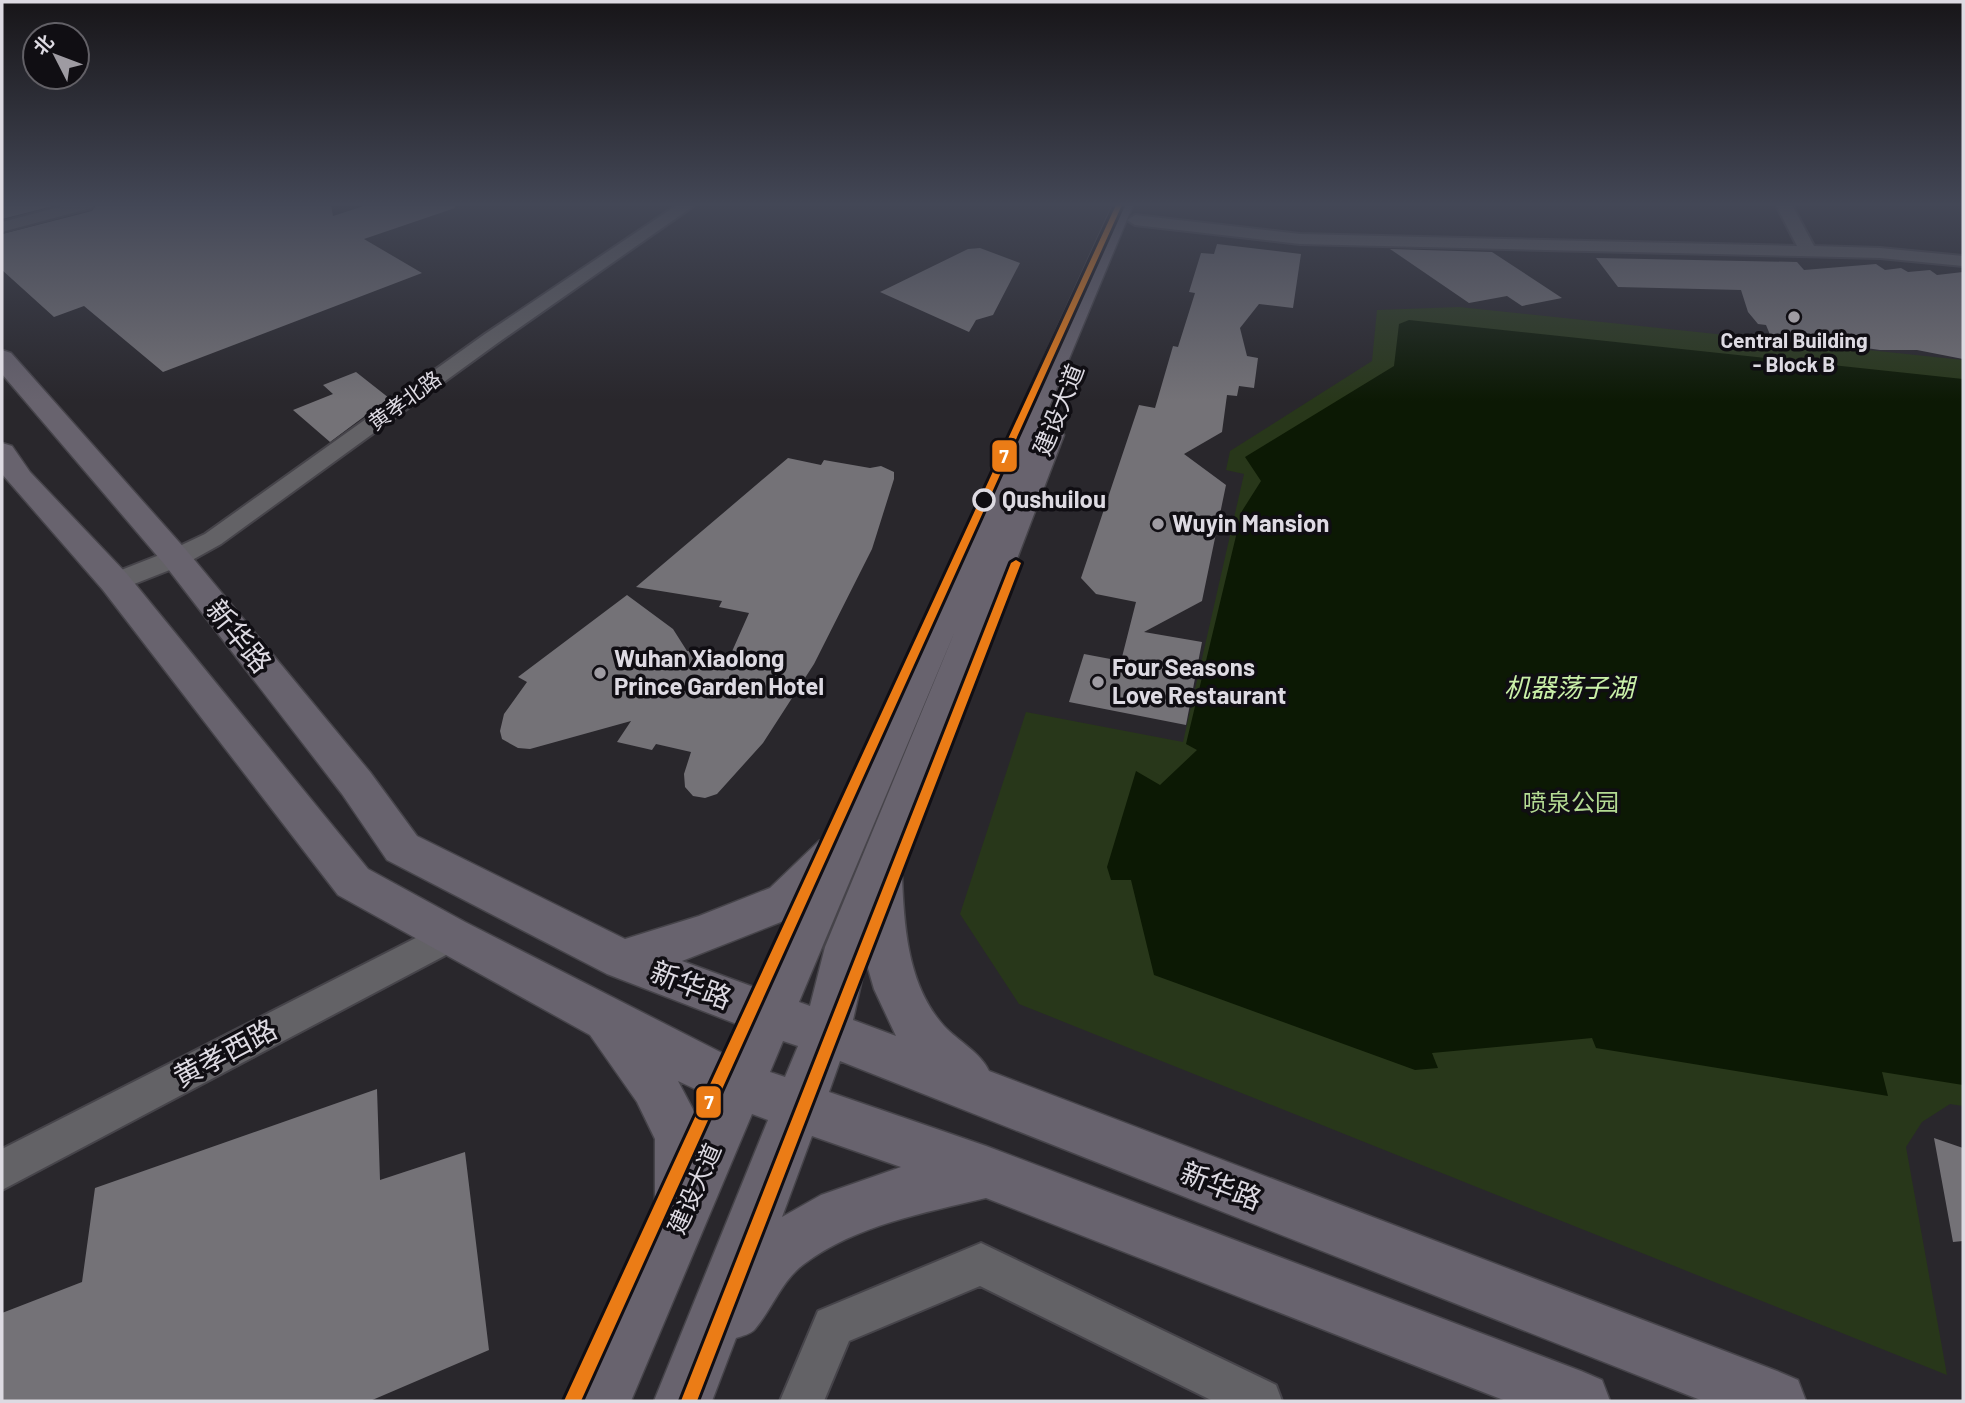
<svg xmlns="http://www.w3.org/2000/svg" width="1965" height="1403" viewBox="0 0 1965 1403" font-family="Barlow,'Noto Sans SC',sans-serif">
	<style>
		.green { fill: #28371a }
		.water { fill: #0c1904 }
		.building { fill: #747277 }
		.lines { fill: none; stroke-linecap: round; stroke-linejoin: round }
		.minor-casing { stroke: #46444a; stroke-width: 4 }
		.major-casing { stroke: #46444a; stroke-width: 3 }
		.minor { fill: #636266; fill-rule: evenodd }
		.major { fill: #68636e; fill-rule: evenodd }
		.metro-1-casing { stroke: #100e13; stroke-width: 6 }
		.metro-1 { fill: #eb7c16; fill-rule: evenodd }
		.poi-dot { fill: #9e9ba2; stroke: #100e13; stroke-width: 2.5 }
		.stop-dot { fill: #100e13; stroke: #dddae2; stroke-width: 3.5 }
		.labels { text-anchor: middle; stroke-width: 7; stroke-linejoin: round; paint-order: stroke }
		.far-poi-label { font-size: 21px; font-weight: bold; fill: #dddae2; stroke: #100e13 }
		.far-street-label { font-size: 21px; fill: #dddae2; stroke: #100e13 }
		.street-label { font-size: 24px; fill: #dddae2; stroke: #100e13 }
		.stop-label { font-size: 24px; font-weight: bold; fill: #dddae2; stroke: #100e13; text-anchor: start }
		.poi-label { font-size: 24px; font-weight: bold; fill: #dddae2; stroke: #100e13; text-anchor: start }
		.park-label { font-size: 24px; fill: #b4db93; stroke: #100e13 }
		.water-label { font-size: 26px; font-style: italic; fill: #caf1a9; stroke: #100e13 }
		.near-street-label { font-size: 28px; fill: #dddae2; stroke: #100e13 }
		.line-badge { stroke: #100e13; stroke-width: 2.5 }
		.badge-label { font-size: 19px; text-anchor: middle; font-weight: bold; fill: #fff }
	</style>
	<rect width="100%" height="100%" fill="#29272c"/>
	<path class="green" d="M 1459,307 L 1963,360 L 1963,1106 L 1950,1104 L 1922,1122 L 1906,1147 L 1947,1375 L 1019,1004 L 960,914 L 1026,712 L 1183,742 L 1244,474 L 1226,470 L 1230,451 L 1372,361 L 1377,310 Z"/>
	<path class="water" d="M 1409,320 L 1963,379 L 1963,1085 L 1882,1072 L 1888,1096 L 1596,1048 L 1592,1038 L 1432,1053 L 1438,1068 L 1415,1070 L 1154,975 L 1131,880 L 1111,880 L 1107,867 L 1136,771 L 1160,785 L 1197,750 L 1186,744 L 1242,511 L 1261,481 L 1245,457 L 1394,366 L 1399,324 Z"/>
	<path class="building" d="M 2,205 L 57,205 L 2,219 Z
		M 96,205 L 331,205 L 333,216 L 367,205 L 454,205 L 455,208 L 364,239 L 422,273 L 163,372 L 84,306 L 54,317 L 2,270 L 2,234 L 92,211 Z
		M 1217,244 L 1301,254 L 1293,308 L 1259,304 L 1240,328 L 1247,356 L 1258,358 L 1254,388 L 1239,386 L 1237,396 L 1227,395 L 1222,432 L 1184,454 L 1226,485 L 1202,601 L 1144,632 L 1202,642 L 1186,725 L 1069,702 L 1084,654 L 1121,661 L 1136,602 L 1096,594 L 1081,578 L 1139,405 L 1155,408 L 1173,346 L 1178,347 L 1195,293 L 1189,292 L 1201,253 L 1214,254 Z
		M 980,248 L 1020,263 L 993,315 L 976,320 L 969,332 L 880,292 L 968,249 Z
		M 1390,249 L 1492,252 L 1562,298 L 1522,306 L 1507,296 L 1469,303 Z
		M 1596,258 L 1797,262 L 1804,270 L 1876,264 L 1885,270 L 1901,268 L 1908,272 L 1930,270 L 1937,275 L 1963,272 L 1963,359 L 1917,350 L 1880,350 L 1831,343 L 1806,344 L 1771,337 L 1766,325 L 1758,324 L 1748,312 L 1741,290 L 1618,287 Z
		M 356,372 L 389,398 L 330,442 L 293,410 L 333,394 L 323,385 Z
		M 788,458 L 821,465 L 824,460 L 870,468 L 881,466 L 894,472 L 894,479 L 872,549 L 814,664 L 763,743 L 717,794 L 705,798 L 693,796 L 685,787 L 684,774 L 691,752 L 656,744 L 652,750 L 617,742 L 631,721 L 530,749 L 518,748 L 502,739 L 500,731 L 504,714 L 527,682 L 518,677 L 627,595 L 673,629 L 687,651 L 730,656 L 749,613 L 719,607 L 722,601 L 636,587 Z
		M 377,1089 L 380,1180 L 465,1152 L 489,1350 L 370,1401 L 2,1401 L 2,1313 L 82,1282 L 95,1188 Z
		M 1934,1138 L 1963,1148 L 1963,1241 L 1953,1242 Z"/>
	<g class="lines">
		<g class="minor-casing">
			<path id="minor" d="M 67,205 L 93,205 L 91,208 L 2,232 L 2,222 Z
				M 677,205 L 695,205 L 499,342 L 221,544 L 185,564 L 124,588 L 115,590 L 106,588 L 102,582 L 106,576 L 167,552 L 205,534 L 485,334 Z
				M 1776,205 L 1792,205 L 1814,246 L 1880,248 L 1963,256 L 1963,266 L 1880,258 L 1300,244 L 1135,225 L 1127,220 L 1135,215 L 1300,234 L 1797,246 Z
				M 449,921 L 461,925 L 466,936 L 461,947 L 2,1190 L 2,1149 Z
				M 981,1243 L 1276,1385 L 1282,1401 L 1213,1401 L 980,1286 L 849,1341 L 824,1401 L 780,1401 L 818,1311 Z"/>
		</g>
		<g class="major-casing">
			<path id="major" d="M 1113,205 L 1133,205 L 1039,431 L 1050,427 L 1060,429 L 1064,435 L 899,870 L 902,877 C 904,928 908,986 944,1026 C 958,1041 981,1053 989,1071 L 1777,1371 L 1798,1380 L 1806,1401 L 1703,1401 L 840,1061 L 829,1092 L 986,1146 L 1581,1371 L 1602,1380 L 1610,1401 L 1506,1401 L 986,1198 C 924,1213 856,1225 804,1264 C 782,1280 772,1309 755,1329 C 751,1334 742,1336 736,1338 L 712,1401 L 654,1401 L 768,1120 L 752,1114 L 631,1401 L 572,1401 L 655,1216 L 655,1139 L 637,1102 L 590,1035 L 338,895 L 103,590 L 2,474 L 2,443 L 12,446 L 30,472 L 127,574 L 368,869 L 465,922 L 728,1056 L 742,1026 L 607,974 L 387,860 L 342,794 L 165,565 L 2,374 L 2,350 L 11,353 L 187,551 L 370,772 L 417,836 L 625,939 L 699,916 L 770,888 L 819,841 L 827,838 ZM 955,631 L 825,947 L 810,1006 L 799,1002 ZM 791,918 L 759,989 L 682,961 ZM 866,961 L 874,989 L 896,1036 L 853,1020 ZM 783,1041 L 798,1046 L 785,1077 L 770,1072 ZM 678,1081 L 710,1096 L 699,1121 L 698,1119 ZM 812,1136 L 901,1167 L 821,1195 L 782,1217 Z"/>
		</g>
		<use href="#minor" class="minor"/>
		<use href="#major" class="major"/>
		<g class="metro-1-casing">
			<path id="metro-1" d="M 1116,205 L 1122,205 L 581,1401 L 564,1401 Z
				M 1016,560 L 1021,563 L 697,1401 L 681,1401 L 1011,563 Z"/>
		</g>
		<use href="#metro-1" class="metro-1"/>
	</g>
	<linearGradient id="sky" x2="0" y2="1"><stop stop-color="#171518"/><stop offset="0.51" stop-color="#434756"/><stop offset="1" stop-color="#434756" stop-opacity="0"/></linearGradient>
	<rect width="1965" height="401" fill="url(#sky)"/>
	<g class="poi-dot">
		<circle cx="1794" cy="317" r="7"/>
		<circle cx="1158" cy="524" r="7"/>
		<circle cx="600" cy="673" r="7"/>
		<circle cx="1098" cy="682" r="7"/>
	</g>
	<circle class="stop-dot" cx="984" cy="500" r="10"/>
	<g class="labels">
		<g class="far-poi-label">
			<text x="1794" y="348">Central Building<tspan x="1794" dy="24">- Block B</tspan></text>
		</g>
		<g class="far-street-label">
			<text transform="translate(405 401) rotate(-36)" y="7">黄孝北路</text>
		</g>
		<g class="street-label">
			<text transform="translate(1059 410) rotate(-68)" y="8">建设大道</text>
			<text transform="translate(695 1189) rotate(-66)" y="8">建设大道</text>
		</g>
		<g class="stop-label">
			<text x="1002" y="508">Qushuilou</text>
		</g>
		<g class="poi-label">
			<text x="1172" y="532">Wuyin Mansion</text>
			<text x="614" y="667">Wuhan Xiaolong<tspan x="614" dy="28">Prince Garden Hotel</tspan></text>
			<text x="1112" y="676">Four Seasons<tspan x="1112" dy="28">Love Restaurant</tspan></text>
		</g>
		<g class="park-label">
			<text x="1571" y="811">喷泉公园</text>
		</g>
		<g class="water-label">
			<text x="1569" y="697">机器荡子湖</text>
		</g>
		<g class="near-street-label">
			<text transform="translate(239 636) rotate(51)" y="10">新华路</text>
			<text transform="translate(691 985) rotate(21)" y="10">新华路</text>
			<text transform="translate(225 1053) rotate(-28)" y="10">黄孝西路</text>
			<text transform="translate(1221 1186) rotate(21)" y="10">新华路</text>
		</g>
	</g>
	<g class="line-badge">
		<rect x="991" y="439" width="27" height="34" rx="7" fill="#eb7c16"/>
		<rect x="695" y="1085" width="27" height="34" rx="7" fill="#eb7c16"/>
	</g>
	<g class="badge-label">
		<text x="1004" y="463">7</text>
		<text x="709" y="1109">7</text>
	</g>
	<rect width="1965" height="1403" fill="none" stroke="#dddae2" stroke-width="7"/>
	<g transform="translate(56 56) rotate(312)"><circle r="33" fill="#100e13" stroke="#626066" stroke-width="2"/>
	<path d="M0-5L12 26L0 18L-12 26Z" fill="#9e9ba2"/>
	<text y="-10" font-size="19" font-weight="bold" text-anchor="middle" fill="#dddae2">北</text>
	</g>
</svg>
